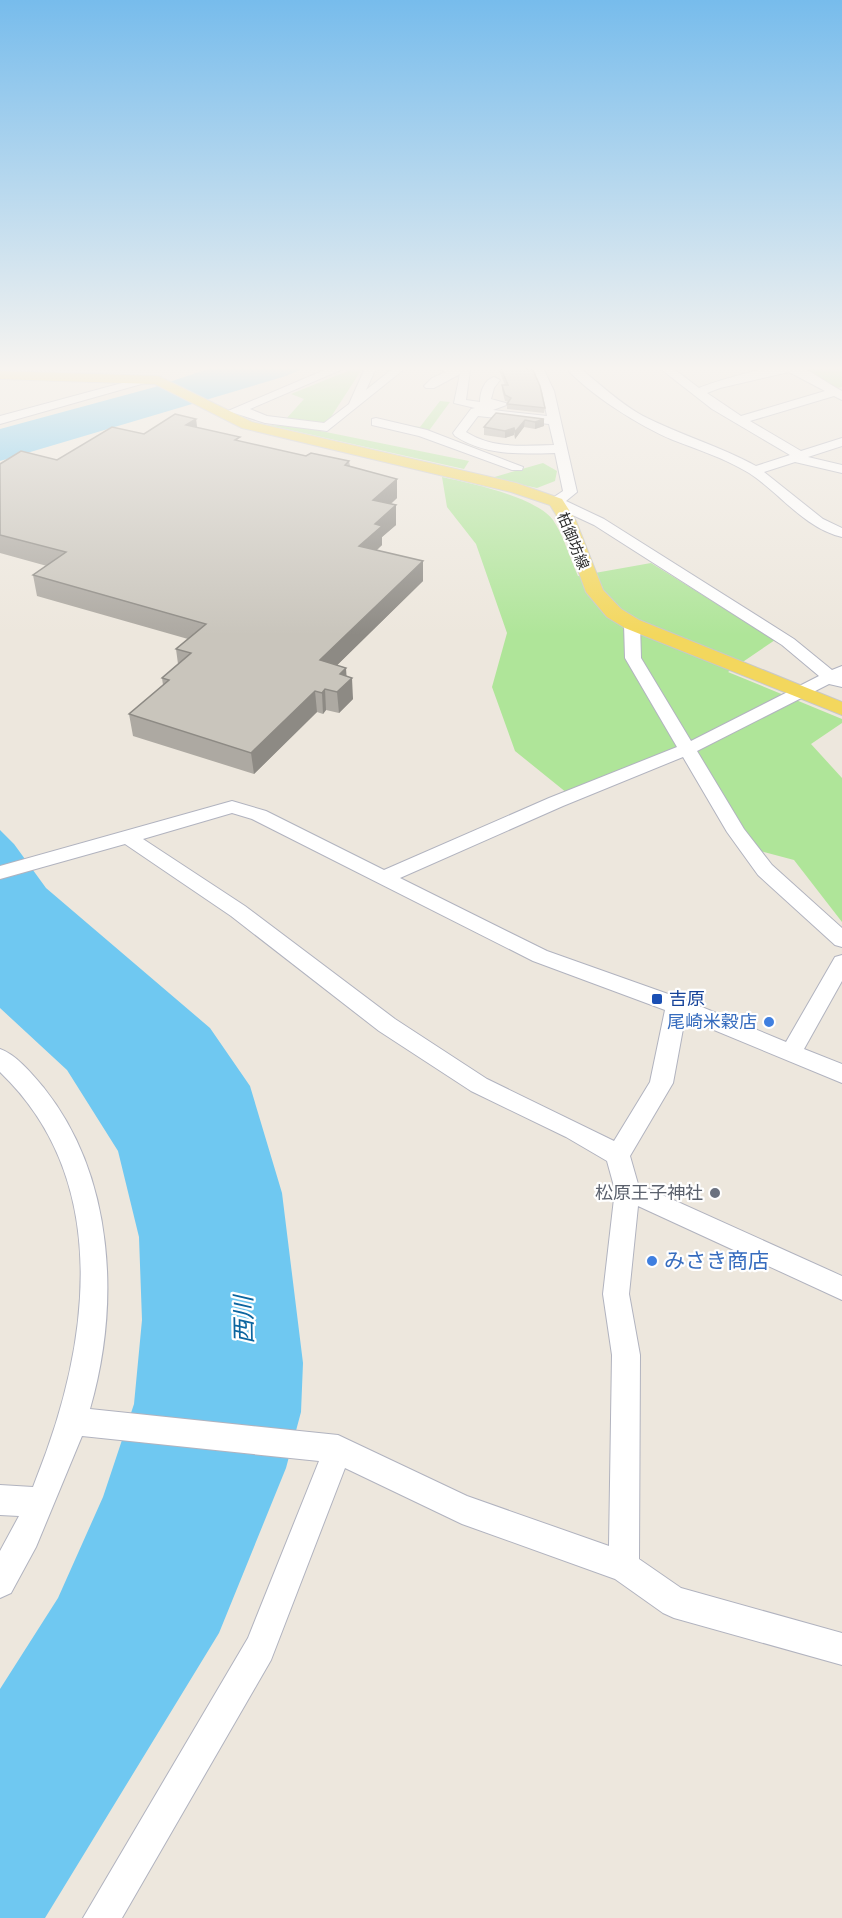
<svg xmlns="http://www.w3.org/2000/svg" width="842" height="1918" viewBox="0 0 842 1918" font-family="Mulish,'Noto Sans JP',sans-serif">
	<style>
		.green { fill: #afe599 }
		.water { fill: #6fc8f1 }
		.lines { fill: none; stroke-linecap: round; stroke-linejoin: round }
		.minor-casing { stroke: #b1b3bf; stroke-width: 2 }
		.major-casing { stroke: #c8c8c8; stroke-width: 2 }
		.minor { fill: #fff; fill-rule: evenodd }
		.major { fill: #f3d75d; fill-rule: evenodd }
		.wall { fill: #ada9a2 }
		.shaded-wall { fill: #8d8a84 }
		.building { fill: #c9c5bc; stroke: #8d8a84; stroke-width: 1.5 }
		.transit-dot { fill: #1a4fb4; stroke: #fff; stroke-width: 2 }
		.shop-dot { fill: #3f7fe0; stroke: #fff; stroke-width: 2 }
		.worship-dot { fill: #6b7280; stroke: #fff; stroke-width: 2 }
		.labels { text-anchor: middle; stroke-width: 4.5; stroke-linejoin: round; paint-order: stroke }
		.far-street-label { font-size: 15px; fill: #2b2b2b; stroke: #fff }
		.transit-label { font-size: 18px; fill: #164399; stroke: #fff; text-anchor: start }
		.shop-label { font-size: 18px; fill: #366cbe; stroke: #fff; text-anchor: end }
		.worship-label { font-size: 18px; fill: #5b616d; stroke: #fff; text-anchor: end }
		.near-shop-label { font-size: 21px; fill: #366cbe; stroke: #fff; text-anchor: start }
		.near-water-label { font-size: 24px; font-style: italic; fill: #0b659f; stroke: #fff }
	</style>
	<rect width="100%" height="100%" fill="#ede7dd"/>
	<path class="green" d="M 360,366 L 364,366 L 327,423 L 286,419 L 304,399 L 291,394 Z
		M 795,366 L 842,366 L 842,387 L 837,388 Z
		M 440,401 L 450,402 L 428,432 L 388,423 L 420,427 Z
		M 268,425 L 301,427 L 469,461 L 464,469 Z
		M 543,463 L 557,471 L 555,481 L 537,488 L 491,478 Z
		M 442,477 C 470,483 536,497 553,520 C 564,536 570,559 578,576 L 651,563 L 775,640 L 728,672 L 842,719 L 842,723 L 811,744 L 842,778 L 842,922 L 794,860 L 753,849 L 690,742 L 567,793 L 515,751 L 492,687 L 507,633 L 476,544 L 447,507 Z"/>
	<path class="water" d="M 216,366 L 309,366 L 286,376 L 0,461 L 0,429 L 155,387 Z
		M 0,830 L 14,844 L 46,888 L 210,1028 L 250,1086 L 282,1193 L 303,1363 L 301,1412 L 286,1468 L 219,1633 L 45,1918 L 0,1918 L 0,1689 L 58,1598 L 103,1497 L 134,1404 L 142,1320 L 139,1237 L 118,1151 L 67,1070 L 0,1008 Z"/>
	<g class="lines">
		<g class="minor-casing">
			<path id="minor" d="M 334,366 L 350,366 L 250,409 L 267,416 L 324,423 L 349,404 L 366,366 L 377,366 L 366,390 L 396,366 L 408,366 L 327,431 L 265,423 L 228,411 Z
				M 430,366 L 470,370 L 466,400 L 480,402 C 480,392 484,380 494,377 L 500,380 L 494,388 L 491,399 L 509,404 L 493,410 L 547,416 L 542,391 L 531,366 L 542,366 L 554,391 L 577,492 L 566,501 L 604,519 L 794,639 L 832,670 L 842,666 L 842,687 L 829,684 L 697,751 L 744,829 L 772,865 L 842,928 L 842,947 L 835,945 L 758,875 L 727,832 L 683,757 L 563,806 L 400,878 L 547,951 L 685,1000 L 786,1042 L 835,957 L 842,955 L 842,981 L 804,1049 L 842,1064 L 842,1083 L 685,1018 L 673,1083 L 630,1156 L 638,1184 L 842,1276 L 842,1300 L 638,1206 L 629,1294 L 640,1355 L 639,1559 L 681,1588 L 842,1633 L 842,1665 L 674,1618 L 663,1613 L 615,1579 L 462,1524 L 345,1468 L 271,1660 L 122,1918 L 83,1918 L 248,1638 L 319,1461 L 82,1436 L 36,1547 L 11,1593 L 0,1598 L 0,1551 L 19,1516 L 0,1515 L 0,1485 L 33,1487 L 36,1479 C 89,1347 114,1181 0,1072 L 0,1049 C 17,1055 33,1075 44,1088 C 115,1177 120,1305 90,1409 L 338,1435 L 467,1496 L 609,1546 L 612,1355 L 603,1294 L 615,1190 L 607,1161 L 566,1137 L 471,1091 L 379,1031 L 231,916 L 125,844 L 0,879 L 0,866 L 232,801 L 266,811 L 384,870 L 549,798 L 677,747 L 625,658 L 624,624 L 632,619 L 640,624 L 641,658 L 691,741 L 819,676 L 782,645 L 594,525 L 551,505 L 551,499 L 563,491 L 555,453 C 519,454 486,456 455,436 L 453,433 L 471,409 L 475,408 L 454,403 L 460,374 L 434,388 L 426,388 L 424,386 L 432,378 L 446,372 ZM 478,416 L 549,424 L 554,445 C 523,446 493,449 466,432 ZM 232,813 L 252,819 L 533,961 L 665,1010 L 650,1082 L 614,1141 L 487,1079 L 395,1019 L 245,906 L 143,839 Z
				M 564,366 L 577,366 C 598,382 619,403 643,416 C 680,435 720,446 756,466 L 790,455 L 712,409 L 657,366 L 670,366 L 699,388 C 716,381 780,362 796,366 C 811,370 828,384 842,391 L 842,400 L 834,396 L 750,421 L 801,451 L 842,438 L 842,446 L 808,457 L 842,465 L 842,473 L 795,462 L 764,472 L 823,519 L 842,528 L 842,537 C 804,528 780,493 749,473 C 724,458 699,450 673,440 C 639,426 589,394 564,366 ZM 789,372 L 825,391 L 741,416 L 707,393 L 720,388 Z
				M 148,376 L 152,377 L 152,381 L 0,424 L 0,416 Z
				M 376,418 L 427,430 L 523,467 L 522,470 L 512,470 L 419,436 L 372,425 L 372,419 Z"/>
		</g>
		<g class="major-casing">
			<path id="major" d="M 0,371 L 158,376 L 252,422 L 516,483 L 562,499 L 576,521 L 603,590 L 621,609 L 639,620 L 842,702 L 842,715 L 625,628 L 607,617 L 586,592 L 560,521 L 550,505 L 511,492 L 242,428 L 155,384 L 0,379 Z"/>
		</g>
		<use href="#minor" class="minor"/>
		<use href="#major" class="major"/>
	</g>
	<path class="wall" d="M 497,366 L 525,366 L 545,408 L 544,413 L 507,409 L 507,404 L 509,402 L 505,401 L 502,390 L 502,385 L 505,385 Z
		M 496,413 L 544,419 L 544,426 L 535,429 L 524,427 L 515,439 L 514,435 L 505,438 L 484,435 L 484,427 Z
		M 196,419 L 197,428 L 240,442 L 306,456 L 349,461 L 350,466 L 397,498 L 391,504 L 396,505 L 396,525 L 382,537 L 382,545 L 377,550 L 423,581 L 337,665 L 346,668 L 346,676 L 353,699 L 339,713 L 326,710 L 323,714 L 317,712 L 254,774 L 133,736 L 129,714 L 163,685 L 162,678 L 178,664 L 176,649 L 188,639 L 37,596 L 33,575 L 47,566 L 0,553 L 0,464 L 57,460 Z"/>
	<path class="shaded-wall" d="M 196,419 L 198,437 L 186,425 Z
		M 544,419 L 544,426 L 535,429 L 535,422 Z
		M 525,420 L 524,427 L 515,439 L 515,432 Z
		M 514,428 L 514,435 L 505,438 L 505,431 Z
		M 397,479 L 397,498 L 373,519 L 373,500 Z
		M 396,505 L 396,525 L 382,537 L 382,545 L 360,565 L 359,546 L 375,524 Z
		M 423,561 L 423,581 L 321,681 L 320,660 Z
		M 346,668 L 347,683 L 352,678 L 353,699 L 339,713 L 337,692 L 340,674 Z
		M 325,689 L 326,710 L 323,714 L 322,693 Z
		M 315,691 L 317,712 L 254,774 L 251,753 Z"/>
	<path class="building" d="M 500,366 L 525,366 L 527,370 L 533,370 L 540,386 L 545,408 L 507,404 L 511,398 L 505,395 L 502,385 L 508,385 Z
		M 496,413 L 544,419 L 535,422 L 525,420 L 515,432 L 514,428 L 505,431 L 484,427 Z
		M 175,414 L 196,419 L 186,425 L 240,437 L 235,440 L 306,456 L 311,453 L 349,461 L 345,465 L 397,479 L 373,500 L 396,505 L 375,524 L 382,526 L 359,546 L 423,561 L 320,660 L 346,668 L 340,674 L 352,678 L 337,692 L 325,689 L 322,693 L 315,691 L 251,753 L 129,714 L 169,680 L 162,678 L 191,653 L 176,649 L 206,624 L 33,575 L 66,552 L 0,535 L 0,464 L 21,451 L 57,460 L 112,427 L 144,434 Z"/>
	<linearGradient id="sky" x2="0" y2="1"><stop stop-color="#77bcec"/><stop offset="0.58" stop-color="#f7f4f0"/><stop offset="1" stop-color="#f7f4f0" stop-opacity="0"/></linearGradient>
	<rect width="842" height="635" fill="url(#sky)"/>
	<rect class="transit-dot" x="651" y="993" width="12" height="12" rx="3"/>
	<g class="shop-dot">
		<circle cx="769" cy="1022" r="6"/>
		<circle cx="652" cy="1261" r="6"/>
	</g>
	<circle class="worship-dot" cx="715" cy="1193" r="6"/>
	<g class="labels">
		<g class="far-street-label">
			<text transform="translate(573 541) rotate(68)" y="5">柏御坊線</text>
		</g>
		<g class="transit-label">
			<text x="669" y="1005">吉原</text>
		</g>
		<g class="shop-label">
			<text x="757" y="1028">尾崎米穀店</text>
		</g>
		<g class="worship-label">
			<text x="703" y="1199">松原王子神社</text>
		</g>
		<g class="near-shop-label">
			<text x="664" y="1268">みさき商店</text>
		</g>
		<g class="near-water-label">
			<text transform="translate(244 1320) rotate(-91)" y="8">西川</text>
		</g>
	</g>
</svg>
